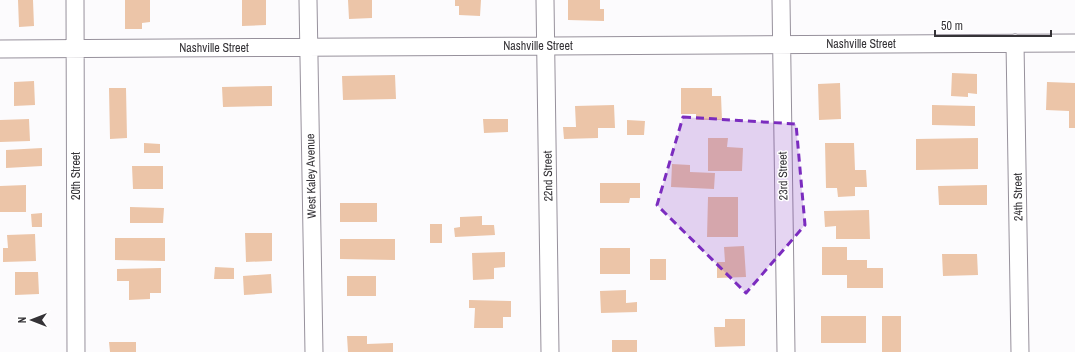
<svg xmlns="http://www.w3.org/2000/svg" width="1075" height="352" viewBox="0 0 1075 352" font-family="'Archivo Narrow',sans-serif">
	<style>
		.building { fill: #ecc5a8 }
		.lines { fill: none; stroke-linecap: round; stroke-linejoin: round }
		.minor-casing { stroke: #97919c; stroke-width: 19 }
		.minor { stroke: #fff; stroke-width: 17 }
		.marked { fill: #7b2cbf; fill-opacity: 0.2; stroke: #7b2cbf; stroke-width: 3; stroke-dasharray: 8 5; stroke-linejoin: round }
		.labels { text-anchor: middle; stroke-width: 3; stroke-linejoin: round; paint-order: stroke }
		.street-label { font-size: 12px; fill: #353337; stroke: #fff }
	</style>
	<rect width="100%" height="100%" fill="#fcfbfd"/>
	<path class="building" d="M 18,0 L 33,0 L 34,26 L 19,27 Z
		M 125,0 L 150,0 L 150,22 L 142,23 L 142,29 L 125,29 Z
		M 242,0 L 266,0 L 266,25 L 242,26 Z
		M 348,0 L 372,0 L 372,18 L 349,19 Z
		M 455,0 L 481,0 L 480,16 L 459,15 L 459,6 L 455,6 Z
		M 568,0 L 600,0 L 600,9 L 604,9 L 604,21 L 568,20 Z
		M 952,73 L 977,74 L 977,94 L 968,93 L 968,97 L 951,96 Z
		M 395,75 L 396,99 L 343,100 L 342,76 Z
		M 34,81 L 35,105 L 14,106 L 14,82 Z
		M 1047,82 L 1075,83 L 1075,128 L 1069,128 L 1069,111 L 1046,110 Z
		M 840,83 L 841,119 L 819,120 L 818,84 Z
		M 272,86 L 272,106 L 223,107 L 222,87 Z
		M 109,88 L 126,88 L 127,138 L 110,139 Z
		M 681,88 L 712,88 L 712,96 L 721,96 L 722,120 L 696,120 L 696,114 L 681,114 Z
		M 614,105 L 615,128 L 598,128 L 598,138 L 564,139 L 563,127 L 576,127 L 575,106 Z
		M 932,105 L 975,106 L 975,126 L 932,125 Z
		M 29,119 L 30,141 L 0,142 L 0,120 Z
		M 483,119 L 508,119 L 508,132 L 484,133 Z
		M 627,120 L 645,121 L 644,135 L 627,135 Z
		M 708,138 L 728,138 L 727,147 L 743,148 L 742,171 L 708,171 Z
		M 978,138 L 978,169 L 916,170 L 916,139 Z
		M 144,143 L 160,144 L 160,153 L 144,153 Z
		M 825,143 L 854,143 L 855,170 L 866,170 L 867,187 L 855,187 L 855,196 L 838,197 L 837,188 L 826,188 Z
		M 42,148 L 42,166 L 6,168 L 6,150 Z
		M 672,164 L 690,165 L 690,172 L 715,173 L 714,189 L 671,187 Z
		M 132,166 L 163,166 L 163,189 L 133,189 Z
		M 600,183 L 640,183 L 640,198 L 630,198 L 629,203 L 600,203 Z
		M 26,185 L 26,212 L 0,212 L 0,186 Z
		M 987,185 L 987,205 L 939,205 L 938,186 Z
		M 708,197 L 738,197 L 738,237 L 707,237 Z
		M 340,203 L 377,203 L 377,222 L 340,222 Z
		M 130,207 L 164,208 L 163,223 L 130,223 Z
		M 869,210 L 870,239 L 836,239 L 836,226 L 825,227 L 824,211 Z
		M 42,213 L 42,227 L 32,227 L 31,214 Z
		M 482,216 L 482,225 L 494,225 L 495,235 L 455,237 L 454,228 L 460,227 L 460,217 Z
		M 430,224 L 442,224 L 442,243 L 430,243 Z
		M 245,233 L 272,233 L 272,261 L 246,262 Z
		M 35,234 L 36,261 L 3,262 L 3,248 L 8,248 L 7,235 Z
		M 115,238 L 165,238 L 165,261 L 115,260 Z
		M 340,239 L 395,239 L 395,260 L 340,259 Z
		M 744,246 L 746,277 L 717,278 L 717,262 L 725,262 L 724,247 Z
		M 822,247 L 847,247 L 847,260 L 867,260 L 867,268 L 883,268 L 883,288 L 847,288 L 847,275 L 822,275 Z
		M 600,248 L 630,248 L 630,274 L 600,274 Z
		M 505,252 L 505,267 L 494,268 L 494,279 L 473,280 L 472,253 Z
		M 942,254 L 977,254 L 978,275 L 943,276 Z
		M 650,259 L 666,259 L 666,280 L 650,280 Z
		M 215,267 L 234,268 L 234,279 L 214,279 Z
		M 161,268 L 161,293 L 150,293 L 150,299 L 129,300 L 129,281 L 117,281 L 117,269 Z
		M 15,272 L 38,272 L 39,294 L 15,295 Z
		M 271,274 L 272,293 L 244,295 L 243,276 Z
		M 347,276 L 376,276 L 376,296 L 347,296 Z
		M 626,290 L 626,303 L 637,302 L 637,312 L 601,313 L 600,291 Z
		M 469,300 L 511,301 L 511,317 L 503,317 L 503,328 L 474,328 L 475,308 L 469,308 Z
		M 821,316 L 866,316 L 866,343 L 821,343 Z
		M 882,316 L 901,316 L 901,352 L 882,352 Z
		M 725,319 L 745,319 L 745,346 L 715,347 L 714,327 L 725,327 Z
		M 347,336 L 367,336 L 367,344 L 393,343 L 393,352 L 348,352 Z
		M 612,340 L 637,340 L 637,352 L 612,352 Z
		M 109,342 L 136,342 L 136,352 L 110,352 Z"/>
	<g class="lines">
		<g class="minor-casing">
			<path id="minor" d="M 75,0 L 76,352
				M 308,0 L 314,352
				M 545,0 L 550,352
				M 781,0 L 786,352
				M 1015,43 L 1020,352
				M 0,49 L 1075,43"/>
		</g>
		<use href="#minor" class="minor"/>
	</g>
	<path class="marked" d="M 683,117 L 796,124 L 805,225 L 746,293 L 657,205 Z"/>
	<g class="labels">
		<g class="street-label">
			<text x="861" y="48">Nashville Street</text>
			<text x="538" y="50">Nashville Street</text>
			<text x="214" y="52">Nashville Street</text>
			<text transform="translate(76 176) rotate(-90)" y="4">20th Street</text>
			<text transform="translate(311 176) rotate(-91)" y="4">West Kaley Avenue</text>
			<text transform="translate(548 176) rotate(-91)" y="4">22nd Street</text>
			<text transform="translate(783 176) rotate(-91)" y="4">23rd Street</text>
			<text transform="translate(1018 197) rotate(-91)" y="4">24th Street</text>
		</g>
	</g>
	<g transform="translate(32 320) rotate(270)" stroke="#ffffff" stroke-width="3" paint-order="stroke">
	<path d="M0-3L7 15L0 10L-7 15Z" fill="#353337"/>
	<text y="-6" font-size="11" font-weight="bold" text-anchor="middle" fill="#353337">N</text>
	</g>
	<path d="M935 30v6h116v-6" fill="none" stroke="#353337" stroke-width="2"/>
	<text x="941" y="30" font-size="12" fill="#353337" stroke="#ffffff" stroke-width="3" paint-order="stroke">50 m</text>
</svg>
